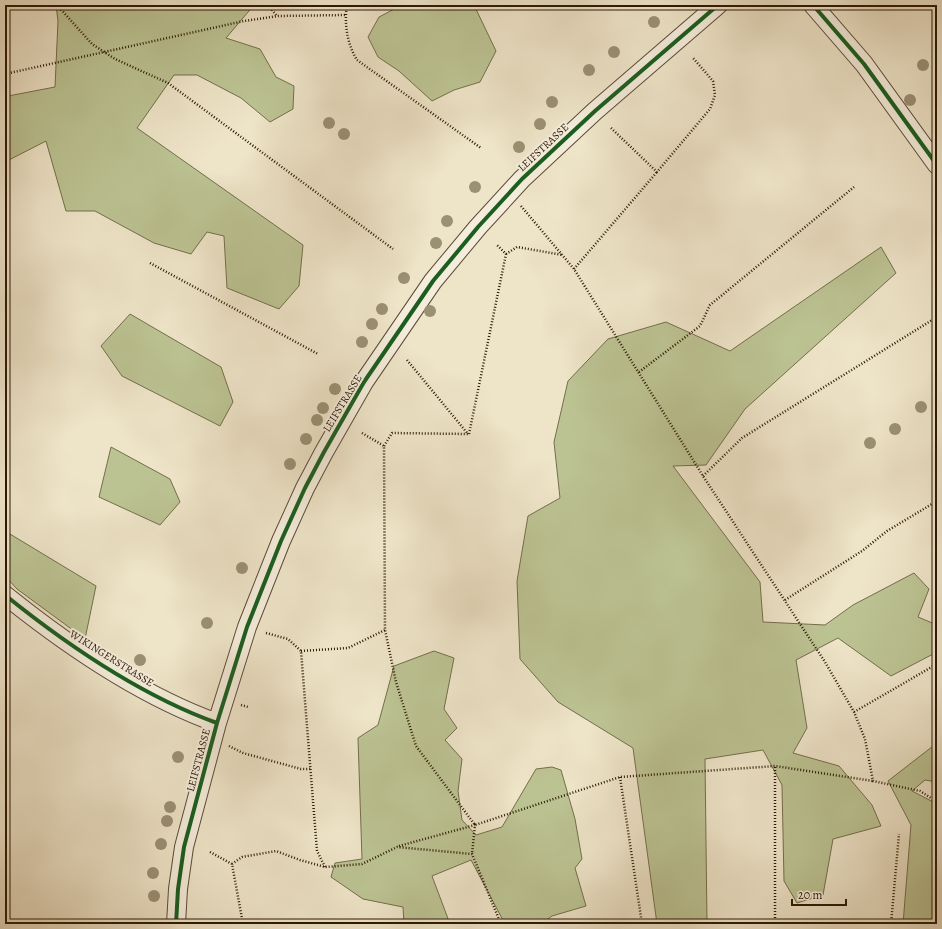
<svg xmlns="http://www.w3.org/2000/svg" width="942" height="929" viewBox="0 0 942 929" font-family="Alegreya,serif">
	<style>
		.green { fill: #bcc393; stroke: #746e4c }
		.lines { fill: none; stroke-linecap: round; stroke-linejoin: round }
		.minor-casing { stroke: #5c4b36; stroke-width: 20 }
		.path { stroke: #2c1805; stroke-width: 2.5; stroke-dasharray: 1 2; stroke-linecap: butt }
		.minor { stroke: #f4eddb; stroke-width: 18 }
		.cycleway-casing { stroke: #f4eddb; stroke-width: 6 }
		.cycleway { stroke: #1b5e20; stroke-width: 4 }
		.tree { fill: #9b9074 }
		.labels { text-anchor: middle; stroke-width: 4; stroke-linejoin: round; paint-order: stroke }
		.street-label { font-size: 11px; fill: #2c1805; stroke: #f4eddb }
	</style>
	<rect width="100%" height="100%" fill="#eee4c8"/>
	<filter id="stains"><feTurbulence type="fractalNoise" baseFrequency=".005" numOctaves="4"/><feColorMatrix values="0 0 0 0 .2 0 0 0 0 .09 0 0 0 0 .02 0 0 0 .5 -.17"/></filter>
	<radialGradient id="worn" r=".72"><stop offset=".6" stop-color="#630" stop-opacity="0"/><stop offset="1" stop-color="#630" stop-opacity=".3"/></radialGradient>
	<path class="green" d="M 56,5 L 254,5 L 226,38 L 260,49 L 276,77 L 294,86 L 293,109 L 270,122 L 241,98 L 197,75 L 174,75 L 137,128 L 303,245 L 299,286 L 279,309 L 227,288 L 224,236 L 207,232 L 191,254 L 154,243 L 95,211 L 66,211 L 46,141 L 5,162 L 5,88 L 8,96 L 55,87 L 58,21 Z
		M 402,5 L 474,5 L 496,51 L 480,82 L 454,90 L 432,101 L 399,71 L 378,57 L 368,37 L 379,17 Z
		M 881,247 L 896,273 L 745,409 L 706,465 L 673,466 L 760,582 L 763,622 L 825,625 L 853,605 L 914,573 L 929,589 L 918,617 L 937,625 L 937,652 L 891,676 L 838,638 L 796,660 L 807,728 L 793,753 L 839,766 L 872,805 L 881,826 L 833,839 L 823,895 L 797,903 L 784,881 L 782,785 L 763,750 L 705,759 L 707,924 L 657,924 L 633,748 L 558,702 L 520,659 L 517,581 L 528,516 L 560,498 L 554,442 L 568,381 L 608,339 L 666,322 L 730,351 Z
		M 130,314 L 221,367 L 233,402 L 220,426 L 122,376 L 101,346 Z
		M 111,447 L 170,479 L 180,502 L 160,525 L 99,497 Z
		M 5,531 L 96,586 L 85,639 L 17,589 L 5,576 Z
		M 434,651 L 454,658 L 444,709 L 457,728 L 445,740 L 462,759 L 458,791 L 462,820 L 476,835 L 502,827 L 536,769 L 552,767 L 561,770 L 575,819 L 582,859 L 575,868 L 586,906 L 552,916 L 541,924 L 505,924 L 471,860 L 432,876 L 450,924 L 404,924 L 403,907 L 363,899 L 331,877 L 335,863 L 362,859 L 358,738 L 378,725 L 394,666 Z
		M 937,743 L 937,782 L 925,780 L 912,791 L 937,804 L 937,924 L 903,924 L 911,825 L 888,781 Z"/>
	<g class="lines">
		<g class="minor-casing">
			<path id="minor" d="M 813,5 L 864,64 L 937,165
				M 5,595 C 67,645 142,696 217,723
				M 176,924 L 178,889 L 184,847 L 217,723 L 247,627 L 281,541 L 305,488 L 324,452 L 364,382 L 433,281 L 478,227 L 522,179 L 595,111 L 718,5"/>
		</g>
		<path class="path" d="M 57,5 L 92,44 L 115,59 L 168,83 L 393,249
			M 268,5 L 277,16
			M 347,5 C 344,23 347,44 357,60 L 481,148
			M 5,74 L 244,21 L 278,16 L 346,15
			M 611,128 L 657,172 L 710,109 L 715,95 L 713,81 L 693,58
			M 521,206 L 574,269 L 703,476 L 825,662 L 854,712 L 865,739 L 873,781 L 920,791 L 937,802
			M 506,254 L 517,247 L 563,255
			M 150,263 L 318,354
			M 574,269 L 657,172
			M 407,360 L 468,434
			M 639,372 L 700,326 L 710,305 L 854,187
			M 362,433 L 384,446 L 385,630 L 396,682 L 416,746 L 475,825 L 620,777 L 775,766 L 873,781
			M 469,434 L 506,254 L 496,244
			M 384,446 L 392,433 L 468,434
			M 703,476 L 742,438 L 937,317
			M 785,600 L 862,551 L 887,531 L 937,501
			M 266,633 L 288,639 L 301,651 L 317,851 L 325,867
			M 301,651 L 348,648 L 385,630
			M 241,705 L 248,707
			M 854,712 L 937,664
			M 229,746 L 243,753 L 301,769 L 311,769
			M 775,767 L 775,924
			M 620,777 L 642,924
			M 399,846 L 475,825 L 472,854
			M 210,852 L 232,864 L 243,924
			M 232,864 L 242,857 L 276,851 L 300,860 L 325,867 L 362,864 L 397,847 L 472,854 L 501,924
			M 113,921 L 114,924
			M 891,924 L 899,834"/>
		<use href="#minor" class="minor"/>
		<g class="cycleway-casing">
			<path id="cycleway" d="M 813,5 L 864,64 L 937,165
				M 5,595 C 67,645 142,696 217,723
				M 176,924 L 178,889 L 184,847 L 217,723 L 247,627 L 281,541 L 305,488 L 324,452 L 364,382 L 433,281 L 478,227 L 522,179 L 595,111 L 718,5"/>
		</g>
		<use href="#cycleway" class="cycleway"/>
	</g>
	<g class="tree">
		<circle cx="654" cy="22" r="6"/>
		<circle cx="614" cy="52" r="6"/>
		<circle cx="923" cy="65" r="6"/>
		<circle cx="589" cy="70" r="6"/>
		<circle cx="910" cy="100" r="6"/>
		<circle cx="552" cy="102" r="6"/>
		<circle cx="329" cy="123" r="6"/>
		<circle cx="540" cy="124" r="6"/>
		<circle cx="344" cy="134" r="6"/>
		<circle cx="519" cy="147" r="6"/>
		<circle cx="475" cy="187" r="6"/>
		<circle cx="447" cy="221" r="6"/>
		<circle cx="436" cy="243" r="6"/>
		<circle cx="404" cy="278" r="6"/>
		<circle cx="382" cy="309" r="6"/>
		<circle cx="430" cy="311" r="6"/>
		<circle cx="372" cy="324" r="6"/>
		<circle cx="362" cy="342" r="6"/>
		<circle cx="335" cy="389" r="6"/>
		<circle cx="921" cy="407" r="6"/>
		<circle cx="323" cy="408" r="6"/>
		<circle cx="317" cy="420" r="6"/>
		<circle cx="895" cy="429" r="6"/>
		<circle cx="306" cy="439" r="6"/>
		<circle cx="870" cy="443" r="6"/>
		<circle cx="290" cy="464" r="6"/>
		<circle cx="242" cy="568" r="6"/>
		<circle cx="207" cy="623" r="6"/>
		<circle cx="140" cy="660" r="6"/>
		<circle cx="178" cy="757" r="6"/>
		<circle cx="170" cy="807" r="6"/>
		<circle cx="167" cy="821" r="6"/>
		<circle cx="161" cy="844" r="6"/>
		<circle cx="153" cy="873" r="6"/>
		<circle cx="154" cy="896" r="6"/>
	</g>
	<g class="labels">
		<g class="street-label">
			<text transform="translate(543 147) rotate(-43)" y="4">LEIFSTRASSE</text>
			<text transform="translate(342 403) rotate(-59)" y="4">LEIFSTRASSE</text>
			<text transform="translate(112 658) rotate(32)" y="4">WIKINGERSTRASSE</text>
			<text transform="translate(198 760) rotate(-75)" y="4">LEIFSTRASSE</text>
		</g>
	</g>
	<rect width="942" height="929" fill="none" stroke="#eee4c8" stroke-width="20"/>
	<rect x="6" y="6" width="930" height="917" fill="none" stroke="#2c1805" stroke-width="2"/>
	<rect x="10" y="10" width="922" height="909" fill="none" stroke="#2c1805"/>
	<path d="M792 899v6h54v-6" fill="none" stroke="#2c1805" stroke-width="2"/>
	<text x="798" y="899" font-size="12" fill="#2c1805" stroke="#f4eddb" stroke-width="3" paint-order="stroke">20 m</text>
	<rect width="100%" height="100%" filter="url(#stains)"/>
	<rect width="100%" height="100%" fill="url(#worn)"/>
</svg>
